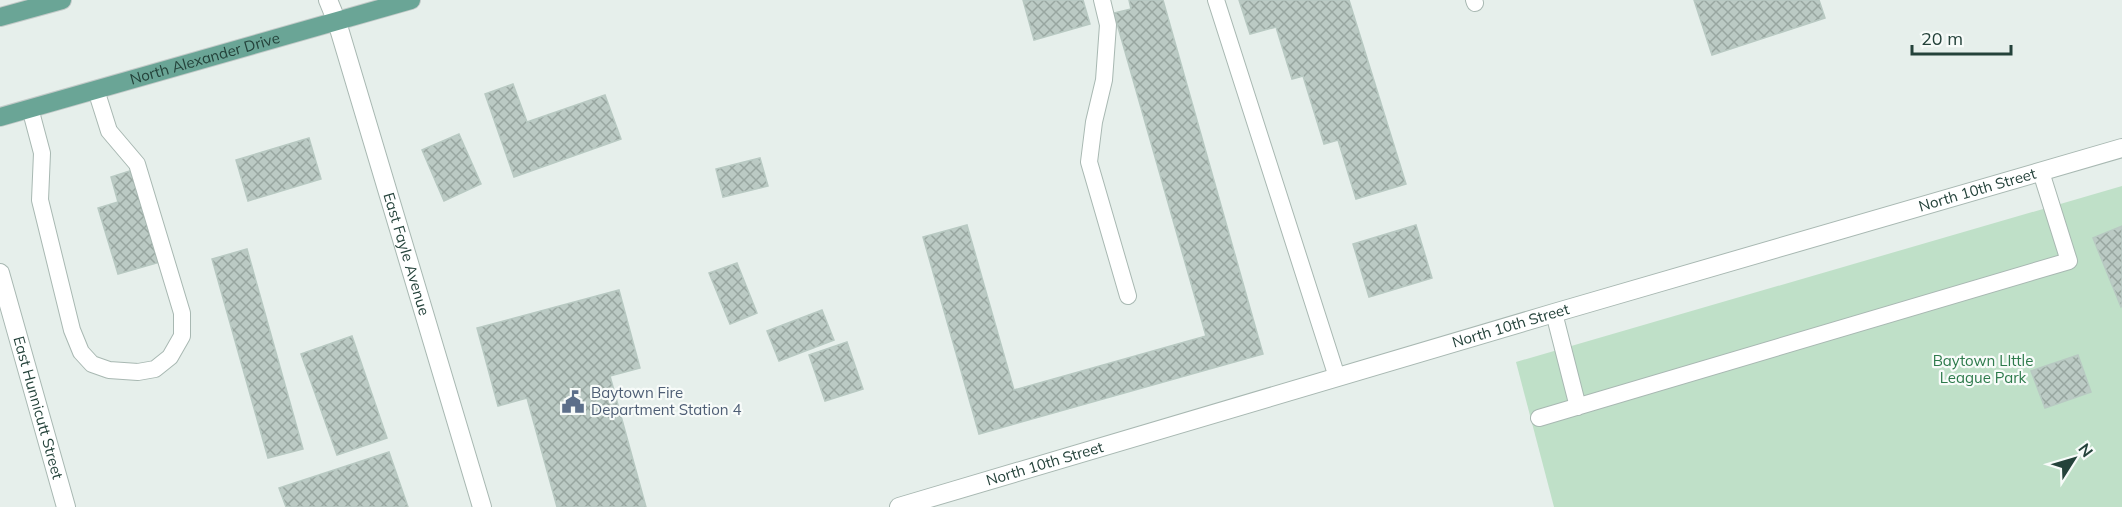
<svg xmlns="http://www.w3.org/2000/svg" width="2122" height="507" viewBox="0 0 2122 507" font-family="Mulish,sans-serif">
	<style>
		.green { fill: #bfe0c8 }
		.building { fill: url(#building-cross-hatch); stroke: #b8c9c2; stroke-width: 1.5 }
		.lines { fill: none; stroke-linecap: round; stroke-linejoin: round }
		.service-casing { stroke: #a8b8b2; stroke-width: 18 }
		.minor-casing { stroke: #a8b8b2; stroke-width: 20 }
		.tertiary-casing { stroke: #a8b8b2; stroke-width: 20 }
		.primary-casing { stroke: #c2cac8; stroke-width: 20 }
		.service { stroke: #fff; stroke-width: 16 }
		.minor { stroke: #fff; stroke-width: 18 }
		.tertiary { stroke: #fff; stroke-width: 18 }
		.primary { stroke: #6aa596; stroke-width: 18 }
		.labels { text-anchor: middle; stroke-width: 4.5; stroke-linejoin: round; paint-order: stroke }
		.street-label { font-size: 15px; fill: #24423a; stroke: #f7fbf9 }
		.park-label { font-size: 15px; fill: #2d7a4b; stroke: #f7fbf9 }
		.service-label { font-size: 15px; fill: #4e5e75; stroke: #f7fbf9; text-anchor: start }
	</style>
	<defs>
		<pattern id="building-cross-hatch" width="8" height="8" patternUnits="userSpaceOnUse" patternTransform="scale(1.5)"><rect width="8" height="8" fill="#bbcac4"/><path d="M0 0l8 8M0 8l8-8" fill="none" stroke="#98a6a0"/></pattern>
	</defs>
	<rect width="100%" height="100%" fill="#e6efeb"/>
	<path class="green" d="M 2122,186 L 2122,507 L 1554,507 L 1516,362 Z"/>
	<path class="building" d="M 1023,0 L 1083,0 L 1090,24 L 1034,40 Z
		M 1129,0 L 1163,0 L 1263,354 L 979,434 L 923,237 L 967,225 L 1014,390 L 1206,336 L 1114,13 L 1131,9 Z
		M 1239,0 L 1349,0 L 1406,184 L 1356,199 L 1338,140 L 1324,144 L 1303,76 L 1292,79 L 1276,27 L 1250,34 Z
		M 1694,0 L 1819,0 L 1825,18 L 1712,55 Z
		M 513,84 L 527,122 L 605,95 L 621,139 L 514,177 L 485,94 Z
		M 459,134 L 481,184 L 444,201 L 422,150 Z
		M 309,138 L 321,179 L 248,201 L 236,160 Z
		M 760,158 L 768,186 L 723,197 L 716,169 Z
		M 133,170 L 160,262 L 118,274 L 98,208 L 118,202 L 111,177 Z
		M 1416,225 L 1432,278 L 1369,297 L 1353,244 Z
		M 2122,226 L 2122,306 L 2121,307 L 2093,238 Z
		M 247,249 L 303,449 L 268,458 L 212,259 Z
		M 737,263 L 757,313 L 730,324 L 709,273 Z
		M 619,290 L 640,368 L 610,376 L 646,507 L 557,507 L 527,398 L 498,406 L 477,328 Z
		M 822,310 L 834,340 L 779,361 L 767,331 Z
		M 352,336 L 387,438 L 337,455 L 301,354 Z
		M 847,342 L 863,389 L 825,401 L 809,355 Z
		M 2078,355 L 2091,392 L 2045,408 L 2031,371 Z
		M 389,452 L 408,507 L 286,507 L 279,488 Z"/>
	<g class="lines">
		<g class="service-casing">
			<path id="service" d="M 1102,0 L 1108,25 L 1104,80 L 1094,122 L 1089,162 L 1128,296
				M 1216,0 L 1337,377
				M 1474,0 L 1475,3
				M 30,108 L 42,153 L 40,200 L 72,330 L 81,352 L 92,364 L 109,370 L 138,372 L 155,369 L 170,357 L 182,336 L 182,313 L 137,164 L 109,131 L 96,90
				M 1554,313 L 1578,407
				M 1539,418 L 2069,261 L 2041,172"/>
		</g>
		<g class="minor-casing">
			<g id="minor">
				<path id="s1" d="M 0,273 L 66,507"/>
				<path id="s2" d="M 899,507 L 1554,313 L 2122,148"/>
			</g>
		</g>
		<g class="tertiary-casing">
			<g id="tertiary">
				<path id="s3" d="M 328,0 L 337,22 L 482,507"/>
			</g>
		</g>
		<g class="primary-casing">
			<g id="primary">
				<path d="M 0,17 L 62,0"/>
				<path id="s4" d="M 0,117 L 411,0"/>
			</g>
		</g>
		<use href="#service" class="service"/>
		<use href="#minor" class="minor"/>
		<use href="#tertiary" class="tertiary"/>
		<use href="#primary" class="primary"/>
	</g>
	<defs>
		<g id="civic-bare" transform="scale(1.8)"><path d="M-.6-6.5H3V-4.5H.6V-3L4-1V1h2V6H-6V1h2V-1L-.6-3ZM-1.2 2.5V6h2.4V2.5Z" fill="#5c6f8a" stroke="#f7fbf9" stroke-width="2.5" paint-order="stroke"/></g>
	</defs>
	<g fill-rule="evenodd">
		<use href="#civic-bare" x="573" y="402"/>
	</g>
	<g class="labels">
		<g class="street-label">
			<text dy="5" stroke="none"><textPath href="#s4" startOffset="213">North Alexander Drive</textPath></text>
			<text dy="5" stroke="none"><textPath href="#s2" startOffset="1124">North 10th Street</textPath></text>
			<text dy="5" stroke="none"><textPath href="#s3" startOffset="266">East Fayle Avenue</textPath></text>
			<text dy="5" stroke="none"><textPath href="#s2" startOffset="638">North 10th Street</textPath></text>
			<text dy="5" stroke="none"><textPath href="#s1" startOffset="140">East Hunnicutt Street</textPath></text>
			<text dy="5" stroke="none"><textPath href="#s2" startOffset="152">North 10th Street</textPath></text>
		</g>
		<g class="park-label">
			<text x="1983" y="366">Baytown LIttle<tspan x="1983" dy="17">League Park</tspan></text>
		</g>
		<g class="service-label">
			<text x="591" y="398">Baytown Fire<tspan x="591" dy="17">Department Station 4</tspan></text>
		</g>
	</g>
	<g transform="translate(2074 459) rotate(53)" stroke="#f7fbf9" stroke-width="4.5" paint-order="stroke">
	<path d="M0-4.5L10 22L0 15L-10 22Z" fill="#24423a"/>
	<text y="-9" font-size="16" font-weight="bold" text-anchor="middle" fill="#24423a">N</text>
	</g>
	<path d="M1912 45v9h99v-9" fill="none" stroke="#24423a" stroke-width="3"/>
	<text x="1921" y="45" font-size="18" fill="#24423a" stroke="#f7fbf9" stroke-width="4.5" paint-order="stroke">20 m</text>
</svg>
